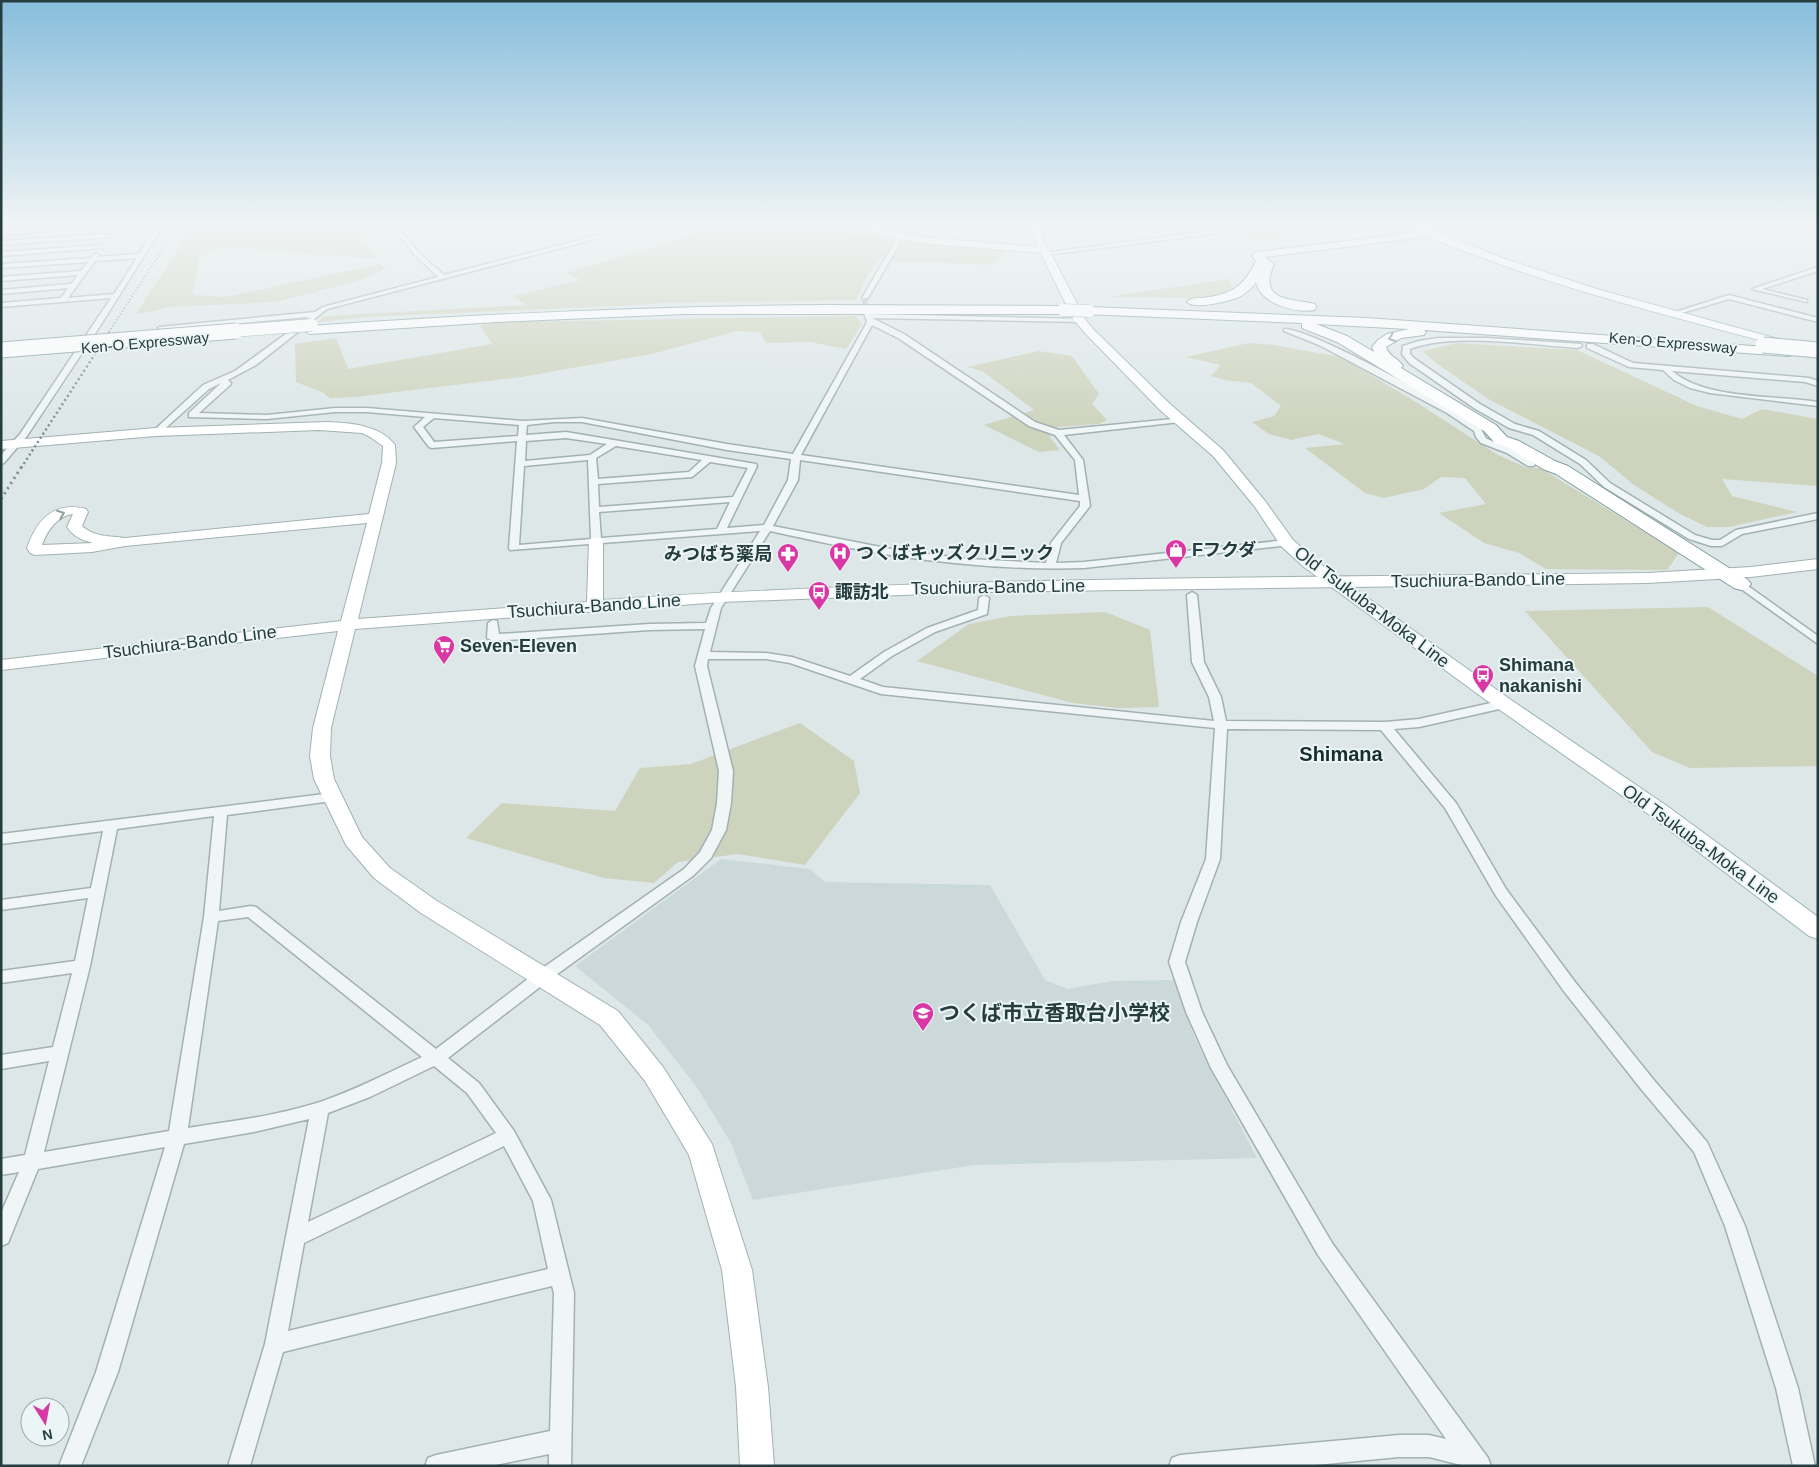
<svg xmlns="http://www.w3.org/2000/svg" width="1819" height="1467" viewBox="0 0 1819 1467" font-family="Helvetica,'Noto Sans JP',sans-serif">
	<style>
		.built { fill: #cbd9da }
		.green { fill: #ced3bd }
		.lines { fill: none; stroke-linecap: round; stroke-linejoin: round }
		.street-tunnel { stroke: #b8c5c6; stroke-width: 6; stroke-dasharray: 6 3; stroke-linecap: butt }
		.street-casing { stroke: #a2b1b2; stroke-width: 3 }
		.secondary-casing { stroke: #a2b1b2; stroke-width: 2 }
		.primary-casing { stroke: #9bb3b4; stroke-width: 2 }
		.highway-casing { stroke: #839da0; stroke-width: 2 }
		.street { fill: #f0f5f6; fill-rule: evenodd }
		.secondary { fill: #fff; fill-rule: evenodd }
		.primary { fill: #fff; fill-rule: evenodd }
		.highway { fill: #fff; fill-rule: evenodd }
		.rail-far2 { stroke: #759093; stroke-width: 2; stroke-dasharray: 1 2.5; stroke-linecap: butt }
		.rail-far1 { stroke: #759093; stroke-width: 2.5; stroke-dasharray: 2 3; stroke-linecap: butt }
		.rail { stroke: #759093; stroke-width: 3; stroke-dasharray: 2 4; stroke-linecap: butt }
		.highway-bridge-far1-casing { stroke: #839da0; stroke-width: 13; stroke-linecap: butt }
		.highway-bridge-casing { stroke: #839da0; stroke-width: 17; stroke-linecap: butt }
		.highway-bridge-far1 { stroke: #fff; stroke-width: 12 }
		.highway-bridge { stroke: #fff; stroke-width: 15 }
		.oneway { stroke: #929e9f }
		.labels { text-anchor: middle; stroke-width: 4; stroke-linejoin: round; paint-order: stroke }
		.far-street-label { font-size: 15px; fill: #253d3f; stroke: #ecf5f6 }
		.poi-label { font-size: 18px; font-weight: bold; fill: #253d3f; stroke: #ecf5f6; text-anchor: start }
		.street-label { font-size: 18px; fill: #253d3f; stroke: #ecf5f6 }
		.quarter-label { font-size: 20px; font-weight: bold; fill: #182d30; stroke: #ecf5f6 }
		.near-poi-label { font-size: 21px; font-weight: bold; fill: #253d3f; stroke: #ecf5f6; text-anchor: start }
	</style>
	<rect width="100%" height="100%" fill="#dde7e8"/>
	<path class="built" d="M 721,859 L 810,869 L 825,882 L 990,885 L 1045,980 L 1068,989 L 1112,981 L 1174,980 L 1195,1039 L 1257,1158 L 974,1165 L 753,1200 L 731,1143 L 696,1086 L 648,1025 L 575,966 Z"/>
	<path class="green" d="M 196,224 L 353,224 L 378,259 L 222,247 L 200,256 L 193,295 L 226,297 L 380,264 L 386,269 L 357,281 L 275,302 L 170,307 L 135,315 L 175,254 L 182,238 Z
		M 729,224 L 768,224 L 1008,250 L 992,265 L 879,260 L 868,275 L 856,300 L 653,303 L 659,304 L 367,317 L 318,322 L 324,316 L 526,305 L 513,296 L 581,280 L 566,273 Z
		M 1246,224 L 1370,224 L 1255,241 L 1216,229 Z
		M 1229,279 L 1233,286 L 1226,294 L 1190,298 L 1108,297 Z
		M 856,316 L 862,324 L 846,349 L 811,342 L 766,343 L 760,332 L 737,331 L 652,354 L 521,377 L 355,397 L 330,398 L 322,392 L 296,382 L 295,344 L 336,338 L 348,369 L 492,344 L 480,325 L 501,322 Z
		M 1249,343 L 1274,345 L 1340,357 L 1408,397 L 1498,455 L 1527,468 L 1540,468 L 1679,553 L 1667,570 L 1546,569 L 1519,553 L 1484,543 L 1439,513 L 1486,504 L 1465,478 L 1441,477 L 1424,489 L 1384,498 L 1365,493 L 1305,448 L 1345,444 L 1318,434 L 1291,440 L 1269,434 L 1252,422 L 1274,416 L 1281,406 L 1251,383 L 1225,380 L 1211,376 L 1221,365 L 1185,357 Z
		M 1457,343 L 1577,350 L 1697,406 L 1742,419 L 1762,409 L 1818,419 L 1818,486 L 1722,479 L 1732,496 L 1797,512 L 1729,527 L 1707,527 L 1680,514 L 1634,485 L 1599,456 L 1490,400 L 1436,363 L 1423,351 Z
		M 1038,351 L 1072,356 L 1099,394 L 1092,404 L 1107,420 L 1099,424 L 1057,427 L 1050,437 L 1060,450 L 1039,452 L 984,425 L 1034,410 L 984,372 L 968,367 Z
		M 1708,607 L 1818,676 L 1818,766 L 1690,768 L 1652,752 L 1525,611 Z
		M 1105,612 L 1150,630 L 1159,707 L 1118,708 L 1073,703 L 917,661 L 969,624 L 1011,616 Z
		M 800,723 L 854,761 L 860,793 L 805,865 L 738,854 L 678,862 L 654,883 L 604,878 L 466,838 L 502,803 L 615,811 L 640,768 L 691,764 Z"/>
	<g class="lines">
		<path class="street-tunnel" d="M 865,298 L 865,312"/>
		<g class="street-casing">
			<path id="street" d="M 101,224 L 120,225 L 1,235 L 1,231 Z
				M 158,224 L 164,224 L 102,323 L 27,436 L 4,463 L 1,464 L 1,455 L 20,434 L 111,298 L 1,307 L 1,303 L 61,298 L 68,288 L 1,294 L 1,290 L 71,284 L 78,275 L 1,281 L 1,277 L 81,271 L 88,262 L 1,268 L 1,264 L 91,258 L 96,253 L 99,255 L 97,257 L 139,254 ZM 137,258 L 114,294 L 68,298 L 95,261 Z
				M 390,224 L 395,224 L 419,253 L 444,275 L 588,238 L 628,224 L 637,224 L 592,240 L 327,309 L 256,365 L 228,380 L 231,383 L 230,385 L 199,413 L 267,415 L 335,408 L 367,408 L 523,421 L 582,418 L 727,444 L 793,454 L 865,326 L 867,321 L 863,311 L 867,311 L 869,314 L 1082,319 L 1082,321 L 1080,322 L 872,318 L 904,334 L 1035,422 L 1059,430 L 1183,418 L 1183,422 L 1180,422 L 1064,435 L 1083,460 L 1090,506 L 1061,543 L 1056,563 L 1084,562 L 1287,540 L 1291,541 L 1291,545 L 1084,568 C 1022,570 959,565 897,556 C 855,550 812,540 770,531 L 721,608 L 710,652 L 766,653 L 792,657 L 850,676 L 884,652 L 927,628 L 978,610 L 979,598 L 984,595 L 989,598 L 987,614 L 935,632 L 892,656 L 860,679 L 883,687 L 1214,721 L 1209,697 L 1192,662 L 1187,595 L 1192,592 L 1197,595 L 1204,662 L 1221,697 L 1226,721 L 1385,722 L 1419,719 L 1504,700 L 1508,701 L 1510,704 L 1504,708 L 1419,727 L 1394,729 L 1456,803 L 1506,889 L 1575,982 L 1653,1079 L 1707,1142 L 1745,1226 L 1798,1388 L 1815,1466 L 1793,1466 L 1776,1388 L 1725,1226 L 1694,1152 L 1641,1089 L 1563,990 L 1496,896 L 1445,808 L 1381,730 L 1227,729 L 1220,859 L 1197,922 L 1185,962 L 1202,1012 L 1227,1065 L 1332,1243 L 1488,1458 L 1491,1466 L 1465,1466 L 1429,1457 L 1399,1457 L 1305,1466 L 1169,1466 L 1172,1458 L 1180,1455 L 1399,1435 L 1429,1435 L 1446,1439 L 1318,1255 L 1211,1068 L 1186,1012 L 1169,962 L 1181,922 L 1206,859 L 1215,728 L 881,694 L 790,663 L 766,659 L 708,659 L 707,666 L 733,771 L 731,803 L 726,830 L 711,858 L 694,875 L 549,980 L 448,1058 L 479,1083 L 514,1131 L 551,1200 L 574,1293 L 571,1466 L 549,1466 L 549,1454 L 491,1466 L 425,1466 L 428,1458 L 436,1455 L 550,1431 L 554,1293 L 552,1286 L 283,1352 L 250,1466 L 228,1466 L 265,1344 L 309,1119 L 254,1132 L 184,1144 L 118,1372 L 81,1466 L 59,1466 L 96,1372 L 165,1147 L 38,1169 L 8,1243 L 1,1246 L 1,1213 L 19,1172 L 1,1175 L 1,1159 L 25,1155 L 49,1061 L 1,1069 L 1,1055 L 53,1047 L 72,973 L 1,983 L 1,971 L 75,961 L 88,898 L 1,910 L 1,900 L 91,888 L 103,831 L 1,844 L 1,834 L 332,793 L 337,794 L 339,797 L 337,800 L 332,801 L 227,815 L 219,911 L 251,906 L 256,907 L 436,1049 L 537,972 L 684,869 L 700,852 L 712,830 L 717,803 L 719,771 L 695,666 L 705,629 L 649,630 L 493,641 L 487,638 L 488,623 L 493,620 L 497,621 L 499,634 L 649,624 L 706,623 L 711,608 L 760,531 L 510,550 L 509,548 L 517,441 L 432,448 L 429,447 L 414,427 L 425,417 L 367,412 L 335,412 L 267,419 L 189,417 L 189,413 L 221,383 L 209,389 L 159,434 L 152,432 L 203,385 L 235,371 L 309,317 L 161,330 L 158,328 L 159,327 L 315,312 L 323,307 L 438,277 L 415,255 ZM 872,325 L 898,338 L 1029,426 L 1055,435 L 1075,460 L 1079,495 L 801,455 ZM 434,418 L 519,425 L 518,436 L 434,442 L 423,427 ZM 554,422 L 582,422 L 727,450 L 791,459 L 788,480 L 764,525 L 727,528 L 757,466 L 756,464 L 566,432 L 526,435 L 527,425 ZM 566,438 L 607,444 L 590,455 L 525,461 L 526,441 ZM 616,446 L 702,460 L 689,472 L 598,479 L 596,458 ZM 588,460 L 591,539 L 519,545 L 524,466 ZM 800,460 L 1080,501 L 1080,506 L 1051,543 L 1046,563 L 968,559 L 896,550 L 773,526 L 798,480 ZM 710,462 L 748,468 L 733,497 L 599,507 L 598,484 L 692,477 ZM 730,502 L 717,529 L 601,538 L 599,512 ZM 214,816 L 204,917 L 169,1131 L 44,1152 L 90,966 L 117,829 ZM 248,917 L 422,1057 C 388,1073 355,1090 320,1102 C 277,1116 231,1121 188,1128 L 218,921 ZM 434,1066 L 467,1093 L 496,1133 L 308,1222 L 328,1113 L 370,1097 ZM 504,1146 L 533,1201 L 548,1269 L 288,1331 L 304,1243 Z
				M 899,224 L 905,224 L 899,245 L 868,298 L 863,299 L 862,298 L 893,245 Z
				M 1233,228 L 1235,231 L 1046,255 L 1043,253 Z
				M 110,234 L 112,237 L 1,245 L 1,241 Z
				M 102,245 L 104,248 L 1,256 L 1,252 Z
				M 1818,267 L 1818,271 L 1762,289 L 1807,300 L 1807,302 L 1752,289 Z
				M 1729,295 L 1818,318 L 1818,322 L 1729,299 L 1675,315 L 1672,313 Z
				M 1284,329 C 1308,327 1455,408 1479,427 C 1483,430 1483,435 1487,439 L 1513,449 L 1535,464 L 1534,466 L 1528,466 L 1507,453 L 1481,443 L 1476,437 L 1474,431 L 1447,413 L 1319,345 L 1284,331 Z
				M 1438,338 L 1488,338 L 1581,344 L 1582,346 L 1578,348 C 1530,345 1454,332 1410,349 L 1410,354 L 1415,359 L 1480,404 L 1515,424 L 1539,431 L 1586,460 L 1610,483 L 1695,535 L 1712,540 L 1720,540 L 1736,530 L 1818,513 L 1818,519 L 1742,534 L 1722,546 L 1711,546 L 1689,539 L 1604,487 L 1580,464 L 1533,435 L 1509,428 L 1474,408 L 1409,363 L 1402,354 L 1403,346 L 1419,341 Z
				M 1587,344 L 1593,344 L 1633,363 L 1809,378 L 1818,381 L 1818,386 L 1805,382 L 1672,371 C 1705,400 1776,395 1818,402 L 1818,406 L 1710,393 L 1690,388 L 1674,380 L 1663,370 L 1629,367 L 1587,348 Z
				M 1741,581 L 1818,636 L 1818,644 L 1737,586 L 1736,584 Z"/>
		</g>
		<g class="secondary-casing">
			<path id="secondary" d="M 844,224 L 861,224 L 920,237 L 1038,247 L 1029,224 L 1037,224 L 1048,250 L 1044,253 L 920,243 Z
				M 328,422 C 351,423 380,425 395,445 L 396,463 L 358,619 L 587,602 L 589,541 L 591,538 L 601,538 L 603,541 L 603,600 C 950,576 1299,578 1647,573 L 1751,567 L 1818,559 L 1818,569 L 1751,577 L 1647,583 L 979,592 L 722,602 L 355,629 L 331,728 L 330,756 L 334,779 L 362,837 L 390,868 L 437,901 L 618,1011 L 663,1067 L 712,1144 L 752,1270 L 768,1387 L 774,1466 L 740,1466 L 736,1387 L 722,1270 L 689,1155 L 645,1081 L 600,1025 L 421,913 L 374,878 L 346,845 L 314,779 L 310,756 L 313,728 L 338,631 L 1,670 L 1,660 L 341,621 L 367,523 L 125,546 L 92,552 L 35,555 L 30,553 L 27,548 C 37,519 54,501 86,509 L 88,512 L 82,526 C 94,537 110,536 125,538 L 369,514 L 382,463 L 383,446 L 370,437 L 362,433 L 319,430 L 156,436 L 1,449 L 1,441 L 156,428 ZM 73,514 L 67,527 C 74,537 82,540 93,543 L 42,545 C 47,531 57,516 73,514 Z"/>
		</g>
		<g class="primary-casing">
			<path id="primary" d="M 1405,224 L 1418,224 L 1505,259 L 1600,290 L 1793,343 L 1795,345 L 1793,347 L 1785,347 C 1682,319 1578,294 1478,256 C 1459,249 1419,236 1405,224 Z
				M 1044,247 L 1049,250 L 1085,319 L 1093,329 L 1170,404 L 1223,450 L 1265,501 L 1293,540 L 1316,561 L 1511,700 L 1667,806 L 1818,917 L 1818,939 L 1809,936 L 1651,816 L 1497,708 L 1304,567 L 1281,546 L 1255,507 L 1213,456 L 1160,410 L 1085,333 L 1074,320 L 1039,250 Z"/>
		</g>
		<g class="highway-casing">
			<path id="highway" d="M 1437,230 L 1441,231 L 1442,233 L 1441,235 L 1265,257 L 1274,264 C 1258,301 1288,298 1315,304 L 1316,307 L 1315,310 C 1297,314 1259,303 1256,282 C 1252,288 1247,292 1241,296 C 1231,301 1195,310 1187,302 C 1191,298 1195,298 1201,298 C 1230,295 1243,288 1256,261 L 1252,256 L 1255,252 Z
				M 826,305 L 1063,306 L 1069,310 L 1063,314 L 684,314 L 497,322 L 310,334 L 303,330 L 310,326 C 482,314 654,306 826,305 Z
				M 1089,307 L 1367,318 L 1793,349 L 1795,352 L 1793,355 L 1788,356 L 1424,330 L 1426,332 L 1424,335 L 1401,338 L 1386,347 C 1389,357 1398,358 1403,366 L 1401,368 L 1496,425 L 1507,437 L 1519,441 L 1555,461 L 1568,466 L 1748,580 L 1751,584 L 1748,588 L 1741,590 L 1734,588 L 1556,474 L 1543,469 L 1507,447 L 1495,443 L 1484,431 L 1337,342 L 1302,328 L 1302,323 L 1084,314 L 1083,311 L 1084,308 ZM 1316,324 L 1409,329 L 1387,334 L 1378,340 L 1372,347 L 1374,352 L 1347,336 Z"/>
		</g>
		<use href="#street" class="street"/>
		<use href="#secondary" class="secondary"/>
		<use href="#primary" class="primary"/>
		<use href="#highway" class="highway"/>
		<path class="rail-far2" d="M 109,332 L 179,224"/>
		<path class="rail-far1" d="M 21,468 L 110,331"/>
		<path class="rail" d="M 1,499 L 22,466"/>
		<g class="highway-bridge-far1-casing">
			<path id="highway-bridge-far1" d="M 1063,310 L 1089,311
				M 220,332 L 312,325"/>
		</g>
		<g class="highway-bridge-casing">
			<path id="highway-bridge" d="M 1763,345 L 1818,350
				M 1,350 L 236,331"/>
		</g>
		<use href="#highway-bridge-far1" class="highway-bridge-far1"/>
		<use href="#highway-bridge" class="highway-bridge"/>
	</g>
	<defs><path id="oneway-chevron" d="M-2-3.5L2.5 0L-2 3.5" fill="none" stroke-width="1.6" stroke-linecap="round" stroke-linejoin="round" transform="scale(1.25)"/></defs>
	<g class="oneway">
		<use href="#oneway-chevron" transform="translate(1392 338) rotate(160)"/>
		<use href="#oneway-chevron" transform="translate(61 514) rotate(-21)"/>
	</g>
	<linearGradient id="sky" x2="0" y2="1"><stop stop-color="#87bddc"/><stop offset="0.52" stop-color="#f0f4f5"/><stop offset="1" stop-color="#f0f4f5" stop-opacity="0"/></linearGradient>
	<rect width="1819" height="430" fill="url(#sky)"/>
	<defs>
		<g id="shop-pin" transform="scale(1.125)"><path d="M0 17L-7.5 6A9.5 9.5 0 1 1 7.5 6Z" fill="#d837a4" stroke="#ecf5f6"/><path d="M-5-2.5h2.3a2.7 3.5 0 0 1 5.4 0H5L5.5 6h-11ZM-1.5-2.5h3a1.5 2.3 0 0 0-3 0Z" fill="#fff"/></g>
		<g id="hospital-pin" transform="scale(1.125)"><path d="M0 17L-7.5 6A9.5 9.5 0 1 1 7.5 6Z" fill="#d837a4" stroke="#ecf5f6"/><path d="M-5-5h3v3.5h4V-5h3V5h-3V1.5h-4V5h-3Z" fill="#fff"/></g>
		<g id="pharmacy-pin" transform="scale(1.125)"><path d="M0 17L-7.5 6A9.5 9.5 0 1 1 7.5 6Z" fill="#d837a4" stroke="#ecf5f6"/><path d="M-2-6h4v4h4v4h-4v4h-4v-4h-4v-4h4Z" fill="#fff"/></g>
		<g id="bus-pin" transform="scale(1.125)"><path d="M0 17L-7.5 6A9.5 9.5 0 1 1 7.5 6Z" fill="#d837a4" stroke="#ecf5f6"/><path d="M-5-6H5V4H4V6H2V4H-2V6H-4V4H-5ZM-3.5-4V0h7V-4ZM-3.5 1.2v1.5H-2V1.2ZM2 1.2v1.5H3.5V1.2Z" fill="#fff"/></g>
		<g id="supermarket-pin" transform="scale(1.125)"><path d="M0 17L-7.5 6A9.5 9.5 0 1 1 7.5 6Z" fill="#d837a4" stroke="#ecf5f6"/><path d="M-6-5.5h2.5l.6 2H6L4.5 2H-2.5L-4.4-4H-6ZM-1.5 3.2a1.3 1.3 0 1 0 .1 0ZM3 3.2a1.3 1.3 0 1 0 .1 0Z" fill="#fff"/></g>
		<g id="school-pin" transform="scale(1.125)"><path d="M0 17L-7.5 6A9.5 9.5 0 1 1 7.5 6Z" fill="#d837a4" stroke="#ecf5f6"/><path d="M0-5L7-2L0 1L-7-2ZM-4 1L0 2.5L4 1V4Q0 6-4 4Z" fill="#fff"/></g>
	</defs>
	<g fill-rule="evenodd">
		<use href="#shop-pin" x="1176" y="550"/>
		<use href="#hospital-pin" x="840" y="553"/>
		<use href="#pharmacy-pin" x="788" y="554"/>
		<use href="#bus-pin" x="819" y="592"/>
		<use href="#supermarket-pin" x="444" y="646"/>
		<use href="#bus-pin" x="1483" y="675"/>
		<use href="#school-pin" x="923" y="1013"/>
	</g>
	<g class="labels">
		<g class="far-street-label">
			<text transform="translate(145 343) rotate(-5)" y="5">Ken-O Expressway</text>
			<text transform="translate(1673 343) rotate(5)" y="5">Ken-O Expressway</text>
		</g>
		<g class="poi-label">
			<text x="1192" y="556">Fフクダ</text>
			<text x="856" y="559">つくばキッズクリニック</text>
			<text x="772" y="560" text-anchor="end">みつばち薬局</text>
			<text x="835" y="598">諏訪北</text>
			<text x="460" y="652">Seven-Eleven</text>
			<text x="1499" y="671">Shimana<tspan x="1499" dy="21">nakanishi</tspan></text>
		</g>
		<g class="street-label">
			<text transform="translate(1478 580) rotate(-1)" y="6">Tsuchiura-Bando Line</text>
			<text transform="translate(998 587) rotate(-1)" y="6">Tsuchiura-Bando Line</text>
			<text transform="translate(594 606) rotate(-4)" y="6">Tsuchiura-Bando Line</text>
			<text transform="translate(1372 607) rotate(37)" y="6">Old Tsukuba-Moka Line</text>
			<text transform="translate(190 642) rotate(-7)" y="6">Tsuchiura-Bando Line</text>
			<text transform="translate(1701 844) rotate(36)" y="6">Old Tsukuba-Moka Line</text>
		</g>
		<g class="quarter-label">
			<text x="1341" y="761">Shimana</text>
		</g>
		<g class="near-poi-label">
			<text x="939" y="1020">つくば市立香取台小学校</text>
		</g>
	</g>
	<rect width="1819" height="1467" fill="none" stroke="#253d3f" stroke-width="5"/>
	<g transform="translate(45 1422) rotate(169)"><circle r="24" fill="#ecf5f6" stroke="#9cabad"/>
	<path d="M0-4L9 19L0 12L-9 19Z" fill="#d837a4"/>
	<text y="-8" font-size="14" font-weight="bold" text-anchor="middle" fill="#253d3f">N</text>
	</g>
</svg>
